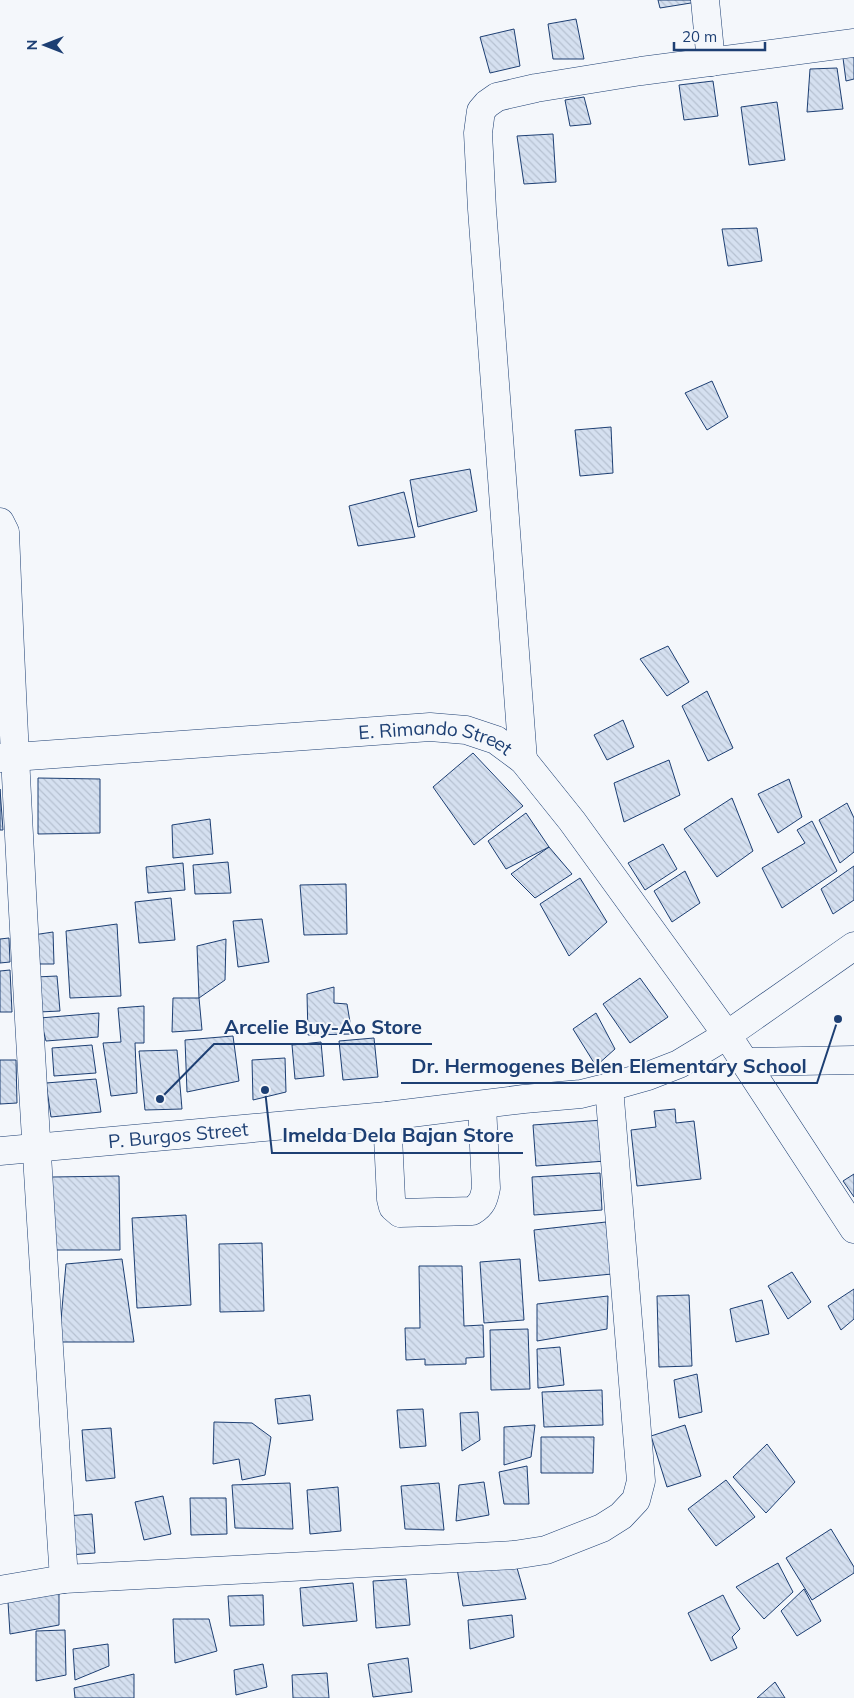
<svg xmlns="http://www.w3.org/2000/svg" width="854" height="1698" viewBox="0 0 854 1698" font-family="Mulish,sans-serif">
	<style>
		.building { fill: url(#building-back-hatch); stroke: #1d3f73 }
		.lines { fill: none; stroke-linecap: round; stroke-linejoin: round }
		.minor-casing { stroke: #1d3f73; stroke-width: 29 }
		.minor { stroke: #f4f7fb; stroke-width: 28 }
		.labels { text-anchor: middle; stroke-width: 4; stroke-linejoin: round; paint-order: stroke }
		.street-label { font-size: 19px; fill: #1d3f73; stroke: #f4f7fb }
		.leader { fill: none; stroke: #1d3f73; stroke-width: 2 }
		.callout-dot { fill: #1d3f73; stroke: #f4f7fb; stroke-width: 2 }
		.callout-label { font-size: 20px; text-anchor: middle; font-weight: bold; fill: #1d3f73; stroke: #f4f7fb; stroke-width: 4; stroke-linejoin: round; paint-order: stroke }
	</style>
	<defs>
		<pattern id="building-back-hatch" width="6" height="6" patternUnits="userSpaceOnUse" patternTransform="scale(1.25)"><rect width="6" height="6" fill="#d5e0f0"/><path d="M-1 5l2 2M0 0l6 6M5-1l2 2" fill="none" stroke="#b6c1d1"/></pattern>
	</defs>
	<rect width="100%" height="100%" fill="#f4f7fb"/>
	<path class="building" d="M 658,0 L 696,0 L 697,2 L 660,8 Z
		M 576,19 L 584,59 L 553,59 L 548,24 Z
		M 514,29 L 520,66 L 490,73 L 480,37 Z
		M 854,56 L 854,79 L 846,81 L 843,58 Z
		M 837,68 L 843,109 L 807,112 L 810,69 Z
		M 713,81 L 718,116 L 684,120 L 679,85 Z
		M 584,97 L 591,124 L 570,126 L 565,100 Z
		M 777,102 L 785,160 L 749,165 L 741,107 Z
		M 553,134 L 556,182 L 524,184 L 517,136 Z
		M 757,228 L 762,261 L 728,266 L 722,229 Z
		M 712,381 L 728,417 L 707,430 L 685,393 Z
		M 611,427 L 613,473 L 580,476 L 575,430 Z
		M 470,469 L 477,511 L 418,527 L 410,480 Z
		M 404,492 L 415,537 L 358,546 L 349,506 Z
		M 668,646 L 689,682 L 667,696 L 640,659 Z
		M 707,691 L 733,748 L 708,761 L 682,706 Z
		M 623,720 L 634,747 L 607,760 L 594,735 Z
		M 473,753 L 523,806 L 474,845 L 433,787 Z
		M 669,760 L 680,795 L 624,822 L 614,783 Z
		M 38,778 L 100,779 L 100,833 L 38,834 Z
		M 789,779 L 802,817 L 778,833 L 758,794 Z
		M 0,789 L 3,830 L 0,830 Z
		M 732,798 L 753,851 L 717,877 L 684,829 Z
		M 847,803 L 854,818 L 854,852 L 840,863 L 819,820 Z
		M 526,813 L 549,847 L 506,869 L 488,841 Z
		M 210,819 L 213,854 L 173,858 L 172,825 Z
		M 812,821 L 837,871 L 782,908 L 762,868 L 805,843 L 797,830 Z
		M 663,844 L 677,869 L 645,890 L 628,863 Z
		M 549,847 L 572,874 L 535,898 L 511,874 Z
		M 228,862 L 231,893 L 195,894 L 193,865 Z
		M 183,863 L 185,890 L 148,893 L 146,867 Z
		M 854,866 L 854,900 L 833,914 L 821,889 Z
		M 685,871 L 700,903 L 672,922 L 654,891 Z
		M 580,878 L 607,922 L 569,956 L 540,904 Z
		M 346,884 L 347,934 L 304,935 L 300,885 Z
		M 171,898 L 175,940 L 139,943 L 135,902 Z
		M 262,919 L 269,962 L 238,967 L 233,921 Z
		M 117,924 L 121,996 L 70,998 L 66,931 Z
		M 53,932 L 54,964 L 37,964 L 33,935 Z
		M 9,938 L 10,962 L 0,963 L 0,939 Z
		M 226,939 L 225,980 L 199,998 L 197,946 Z
		M 10,970 L 12,1012 L 0,1012 L 0,971 Z
		M 57,976 L 60,1011 L 39,1012 L 36,977 Z
		M 640,978 L 668,1017 L 630,1043 L 603,1004 Z
		M 334,987 L 334,1003 L 347,1004 L 352,1034 L 308,1035 L 307,994 Z
		M 173,998 L 199,998 L 202,1030 L 172,1032 Z
		M 144,1006 L 144,1043 L 135,1043 L 137,1093 L 111,1096 L 103,1043 L 121,1042 L 118,1008 Z
		M 99,1013 L 98,1037 L 46,1041 L 40,1018 Z
		M 596,1013 L 615,1049 L 596,1066 L 573,1029 Z
		M 233,1036 L 239,1081 L 187,1092 L 185,1040 Z
		M 374,1038 L 378,1077 L 343,1080 L 339,1041 Z
		M 321,1042 L 324,1076 L 295,1079 L 292,1045 Z
		M 92,1045 L 96,1073 L 54,1076 L 52,1048 Z
		M 177,1050 L 182,1109 L 145,1110 L 139,1051 Z
		M 285,1058 L 286,1092 L 253,1100 L 252,1060 Z
		M 0,1060 L 16,1060 L 17,1103 L 0,1104 Z
		M 96,1079 L 101,1112 L 51,1117 L 46,1083 Z
		M 675,1109 L 676,1123 L 694,1121 L 701,1179 L 637,1186 L 631,1130 L 656,1127 L 654,1111 Z
		M 603,1120 L 606,1161 L 536,1166 L 533,1125 Z
		M 600,1173 L 602,1210 L 534,1215 L 532,1177 Z
		M 854,1174 L 854,1197 L 843,1181 Z
		M 119,1176 L 120,1250 L 52,1250 L 52,1177 Z
		M 186,1215 L 191,1305 L 137,1308 L 132,1218 Z
		M 606,1222 L 612,1274 L 539,1281 L 534,1230 Z
		M 262,1243 L 264,1311 L 220,1312 L 219,1244 Z
		M 122,1259 L 134,1342 L 59,1342 L 66,1264 Z
		M 520,1259 L 524,1320 L 484,1323 L 480,1262 Z
		M 419,1266 L 462,1266 L 464,1326 L 483,1325 L 484,1357 L 466,1358 L 466,1364 L 425,1365 L 425,1359 L 406,1360 L 405,1328 L 420,1328 Z
		M 792,1272 L 811,1302 L 788,1319 L 768,1286 Z
		M 854,1289 L 854,1319 L 841,1330 L 828,1306 Z
		M 689,1295 L 692,1366 L 659,1367 L 657,1296 Z
		M 608,1296 L 607,1329 L 537,1341 L 537,1304 Z
		M 762,1300 L 769,1334 L 736,1342 L 730,1309 Z
		M 528,1329 L 530,1389 L 491,1390 L 490,1330 Z
		M 560,1347 L 564,1385 L 538,1388 L 537,1349 Z
		M 697,1374 L 702,1412 L 679,1418 L 674,1380 Z
		M 602,1390 L 603,1425 L 544,1427 L 542,1392 Z
		M 310,1395 L 313,1420 L 278,1424 L 275,1399 Z
		M 423,1409 L 426,1446 L 400,1448 L 397,1410 Z
		M 478,1412 L 480,1440 L 462,1451 L 460,1413 Z
		M 214,1422 L 252,1423 L 271,1437 L 265,1475 L 242,1480 L 239,1459 L 213,1464 Z
		M 535,1425 L 531,1457 L 504,1465 L 504,1427 Z
		M 685,1425 L 701,1476 L 667,1487 L 651,1436 Z
		M 111,1428 L 115,1478 L 86,1481 L 82,1430 Z
		M 541,1437 L 594,1437 L 593,1473 L 541,1473 Z
		M 767,1444 L 795,1482 L 766,1513 L 733,1477 Z
		M 527,1466 L 529,1504 L 504,1504 L 499,1472 Z
		M 726,1480 L 755,1517 L 716,1546 L 688,1509 Z
		M 484,1482 L 489,1515 L 456,1521 L 459,1485 Z
		M 290,1483 L 293,1529 L 235,1528 L 232,1485 Z
		M 439,1483 L 444,1530 L 405,1529 L 401,1486 Z
		M 338,1487 L 341,1531 L 310,1534 L 307,1490 Z
		M 163,1496 L 171,1534 L 144,1540 L 135,1502 Z
		M 190,1498 L 226,1498 L 227,1534 L 191,1535 Z
		M 92,1514 L 95,1553 L 69,1555 L 67,1516 Z
		M 831,1529 L 854,1567 L 854,1573 L 812,1600 L 786,1558 Z
		M 778,1563 L 793,1592 L 764,1619 L 736,1587 Z
		M 457,1568 L 517,1568 L 526,1599 L 463,1606 Z
		M 406,1579 L 410,1625 L 376,1628 L 373,1581 Z
		M 353,1583 L 357,1621 L 303,1626 L 300,1588 Z
		M 59,1589 L 59,1625 L 10,1634 L 8,1602 Z
		M 804,1589 L 821,1621 L 797,1636 L 781,1611 Z
		M 263,1595 L 264,1625 L 230,1626 L 228,1596 Z
		M 723,1595 L 740,1629 L 732,1637 L 737,1648 L 711,1661 L 688,1613 Z
		M 512,1615 L 514,1637 L 470,1649 L 468,1620 Z
		M 173,1619 L 209,1619 L 217,1651 L 175,1663 Z
		M 65,1630 L 66,1675 L 36,1681 L 36,1631 Z
		M 108,1644 L 109,1666 L 75,1680 L 73,1649 Z
		M 408,1658 L 412,1692 L 373,1697 L 368,1664 Z
		M 263,1664 L 267,1687 L 236,1695 L 234,1670 Z
		M 327,1673 L 329,1698 L 293,1698 L 292,1675 Z
		M 134,1674 L 134,1698 L 75,1698 L 74,1688 Z
		M 775,1682 L 785,1698 L 757,1698 Z"/>
	<g class="lines">
		<g class="minor-casing">
			<g id="minor">
				<path d="M 705,0 L 711,62"/>
				<path d="M 0,522 L 5,532 C 19,882 41,1230 64,1579"/>
				<path id="s1" d="M 0,758 L 430,727 L 466,730 L 496,740 L 523,760 L 572,821 L 727,1035 L 854,1229"/>
				<path d="M 523,760 L 482,209 L 478,133 L 480,118 L 481,111 L 487,104 L 497,97 L 536,88 L 641,71 L 854,43"/>
				<path d="M 745,1062 L 854,1060"/>
				<path d="M 387,1116 L 391,1199 L 393,1207 L 400,1213 L 472,1211 C 482,1205 484,1199 486,1188 L 482,1105"/>
				<path id="s2" d="M 0,1151 L 387,1116 L 524,1099 L 581,1094 L 609,1087 L 648,1076 L 679,1064 L 727,1035 L 854,946"/>
				<path d="M 0,1590 L 64,1579 L 514,1555 L 546,1550 L 602,1528 L 621,1516 L 636,1500 L 641,1481 L 609,1087"/>
			</g>
		</g>
		<use href="#minor" class="minor"/>
	</g>
	<g class="labels">
		<g class="street-label">
			<text dy="7" stroke="none"><textPath href="#s1" startOffset="438">E. Rimando Street</textPath></text>
			<text dy="7" stroke="none"><textPath href="#s2" startOffset="179">P. Burgos Street</textPath></text>
		</g>
	</g>
	<path class="leader" d="M160 1099L214 1044H432M838 1019L817 1083H401M265 1090L272 1153H523"/>
	<g class="callout-dot">
		<circle cx="160" cy="1099" r="5"/>
		<circle cx="838" cy="1019" r="5"/>
		<circle cx="265" cy="1090" r="5"/>
	</g>
	<g class="callout-label">
		<text x="323" y="1034">Arcelie Buy-Ao Store</text>
		<text x="609" y="1073">Dr. Hermogenes Belen Elementary School</text>
		<text x="398" y="1142">Imelda Dela Bajan Store</text>
	</g>
	<g transform="translate(45 45) rotate(270)" stroke="#f4f7fb" stroke-width="4" paint-order="stroke">
	<path d="M0-4L9 19L0 12L-9 19Z" fill="#1d3f73"/>
	<text y="-8" font-size="14" font-weight="bold" text-anchor="middle" fill="#1d3f73">N</text>
	</g>
	<path d="M674 42v8h91v-8" fill="none" stroke="#1d3f73" stroke-width="2.5"/>
	<text x="682" y="42" font-size="15" fill="#1d3f73" stroke="#f4f7fb" stroke-width="4" paint-order="stroke">20 m</text>
</svg>
